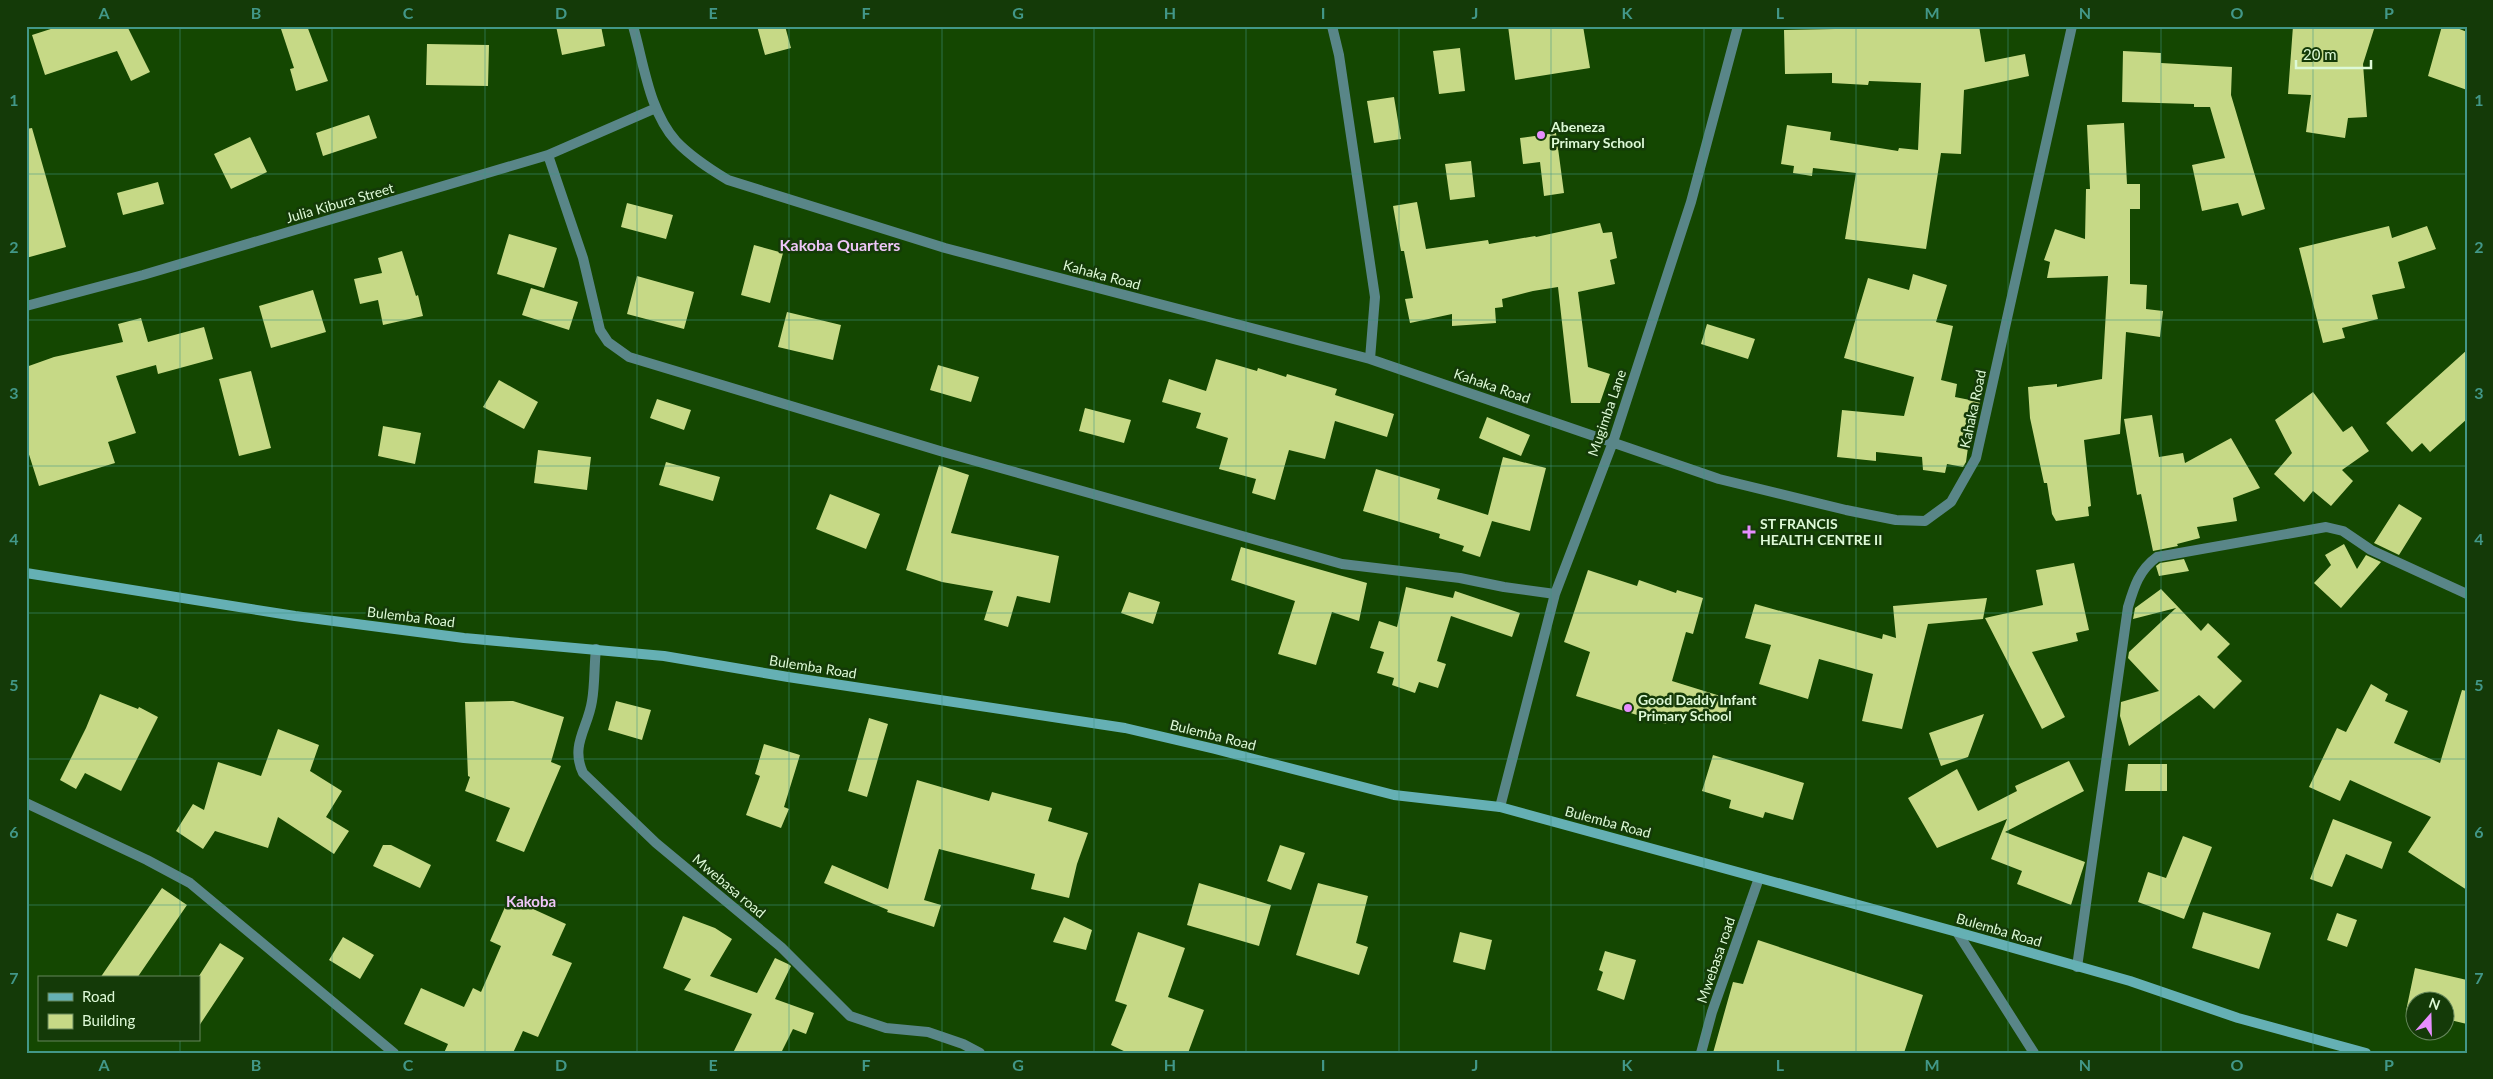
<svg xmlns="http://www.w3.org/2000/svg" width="2493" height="1079" viewBox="0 0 2493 1079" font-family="Lato,sans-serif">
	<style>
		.building { fill: #c6d986 }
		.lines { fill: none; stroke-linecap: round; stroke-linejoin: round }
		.minor { stroke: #598688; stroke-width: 10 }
		.secondary { stroke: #65b0b4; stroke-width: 10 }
		.grid { fill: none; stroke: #429788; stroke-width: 1; stroke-opacity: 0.55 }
		.poi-dot { fill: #e88eff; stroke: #143a08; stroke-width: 2 }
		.labels { text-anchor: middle; stroke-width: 5; stroke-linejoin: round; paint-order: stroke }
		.poi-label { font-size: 14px; font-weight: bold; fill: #ddf9d6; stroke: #143a08; text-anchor: start }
		.street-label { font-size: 14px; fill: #ddf9d6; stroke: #143a08 }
		.neighbourhood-label { font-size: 15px; font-weight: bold; fill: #eec6f8; stroke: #143a08 }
		.quarter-label { font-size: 16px; font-weight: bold; fill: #eec6f8; stroke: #143a08 }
		.neatline { fill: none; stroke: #429788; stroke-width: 2 }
		.grid-label { font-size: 16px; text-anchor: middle; font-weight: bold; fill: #429788 }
	</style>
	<rect width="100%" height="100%" fill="#144701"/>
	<path class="building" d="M 60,26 L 127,26 L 150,72 L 131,81 L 117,51 L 45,75 L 32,35 Z
		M 280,26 L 307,26 L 328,81 L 296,91 L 290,69 L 294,68 Z
		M 556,26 L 601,26 L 605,46 L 562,55 Z
		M 757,26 L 785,26 L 791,48 L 765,55 Z
		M 1508,26 L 1583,26 L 1590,68 L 1515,80 Z
		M 1835,26 L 1979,26 L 1985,62 L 2025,54 L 2029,76 L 1964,90 L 1961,154 L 1941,153 L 1926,249 L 1845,239 L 1856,173 L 1813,168 L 1812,176 L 1793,173 L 1794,166 L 1781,164 L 1787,125 L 1831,132 L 1830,140 L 1898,151 L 1899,148 L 1918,150 L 1921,83 L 1869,81 L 1868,85 L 1832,83 L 1832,73 L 1785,74 L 1784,30 L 1835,29 Z
		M 2293,26 L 2375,26 L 2363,64 L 2367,117 L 2348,118 L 2345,138 L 2306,132 L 2311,95 L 2288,94 Z
		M 2442,26 L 2452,26 L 2467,32 L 2467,90 L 2428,76 Z
		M 427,44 L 489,45 L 488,86 L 426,85 Z
		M 1460,48 L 1465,91 L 1439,94 L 1433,51 Z
		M 2123,51 L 2161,53 L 2161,63 L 2232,67 L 2231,95 L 2265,209 L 2242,216 L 2238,203 L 2202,211 L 2192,165 L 2225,158 L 2210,107 L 2194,107 L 2194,104 L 2122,102 Z
		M 1394,97 L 1401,139 L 1374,143 L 1367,101 Z
		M 369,115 L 377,138 L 323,156 L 316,133 Z
		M 2124,123 L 2127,184 L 2140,184 L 2140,209 L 2130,209 L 2130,284 L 2147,285 L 2146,309 L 2163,311 L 2160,337 L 2126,332 L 2120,434 L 2084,440 L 2091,506 L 2088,507 L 2089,516 L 2056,521 L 2052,514 L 2047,483 L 2044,483 L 2030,418 L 2028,387 L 2057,384 L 2057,387 L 2102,379 L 2108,276 L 2047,278 L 2050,262 L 2044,260 L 2055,229 L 2085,239 L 2086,189 L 2090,189 L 2087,125 Z
		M 32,128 L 66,247 L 26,258 L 26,129 Z
		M 1556,133 L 1564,193 L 1544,196 L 1540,162 L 1523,164 L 1520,138 Z
		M 250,137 L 267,172 L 231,189 L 214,154 Z
		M 1471,161 L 1475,197 L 1450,200 L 1445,164 Z
		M 158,182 L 164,204 L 123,215 L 117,193 Z
		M 1417,202 L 1426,249 L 1488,240 L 1489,244 L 1535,236 L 1536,237 L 1600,223 L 1603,233 L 1612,232 L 1617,258 L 1610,260 L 1615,284 L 1578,292 L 1588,367 L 1610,374 L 1600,403 L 1571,403 L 1558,287 L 1533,291 L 1502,299 L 1503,307 L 1495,308 L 1496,323 L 1452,326 L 1452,314 L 1410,323 L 1405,299 L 1413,298 L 1404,251 L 1401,251 L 1393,206 Z
		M 627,203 L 673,215 L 666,239 L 621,227 Z
		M 2389,226 L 2392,238 L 2427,226 L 2436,249 L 2398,262 L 2405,288 L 2372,295 L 2378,319 L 2342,328 L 2345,338 L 2323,343 L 2299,248 Z
		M 509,234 L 557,248 L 544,288 L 497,274 Z
		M 754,245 L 783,253 L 770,303 L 741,295 Z
		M 402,251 L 416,296 L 418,295 L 423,316 L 383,325 L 378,300 L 360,304 L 354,279 L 382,273 L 378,258 Z
		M 1913,274 L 1947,285 L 1936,322 L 1953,326 L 1941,380 L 1957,384 L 1955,397 L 1980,402 L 1975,427 L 1971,426 L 1966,462 L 1963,467 L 1947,464 L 1945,473 L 1923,470 L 1922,457 L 1876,452 L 1876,461 L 1837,457 L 1842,410 L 1904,416 L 1914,377 L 1844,358 L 1868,278 L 1909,290 Z
		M 637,276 L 694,292 L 684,329 L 627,314 Z
		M 531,288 L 578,302 L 569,330 L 522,315 Z
		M 313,290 L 326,332 L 271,348 L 259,306 Z
		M 787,312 L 841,325 L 833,360 L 778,347 Z
		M 141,318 L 148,342 L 204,327 L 213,359 L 158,374 L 156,365 L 116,376 L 136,433 L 108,442 L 115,463 L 39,486 L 26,445 L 26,367 L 54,357 L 123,342 L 118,324 Z
		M 1707,324 L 1755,339 L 1748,359 L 1701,344 Z
		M 2467,350 L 2467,419 L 2430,452 L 2422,443 L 2412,452 L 2386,423 Z
		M 1216,359 L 1257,371 L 1258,368 L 1286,377 L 1287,374 L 1337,389 L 1335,395 L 1394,414 L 1387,437 L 1335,421 L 1325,459 L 1289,450 L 1275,500 L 1252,493 L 1256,479 L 1219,469 L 1228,438 L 1196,428 L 1201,413 L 1162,402 L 1169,379 L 1206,391 Z
		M 938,365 L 979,377 L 971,402 L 930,390 Z
		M 251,371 L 271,448 L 239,456 L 219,379 Z
		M 499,380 L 538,402 L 524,429 L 483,407 Z
		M 2313,392 L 2343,432 L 2352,426 L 2369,451 L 2342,470 L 2353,481 L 2331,506 L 2313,491 L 2304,502 L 2274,474 L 2292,453 L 2275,420 Z
		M 657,399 L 691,410 L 684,430 L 650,418 Z
		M 1085,408 L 1131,420 L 1124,443 L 1079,431 Z
		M 2152,415 L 2159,457 L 2183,453 L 2185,463 L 2231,438 L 2260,488 L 2233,498 L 2237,521 L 2197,527 L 2200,538 L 2177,544 L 2178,546 L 2153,551 L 2141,494 L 2137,495 L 2124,419 Z
		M 1487,417 L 1530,435 L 1521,456 L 1479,438 Z
		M 383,426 L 421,433 L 415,464 L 378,456 Z
		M 538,450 L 591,457 L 587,490 L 534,483 Z
		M 1503,457 L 1546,468 L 1530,531 L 1492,521 L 1480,557 L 1462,551 L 1464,546 L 1439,538 L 1440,534 L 1363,511 L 1376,469 L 1440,489 L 1437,499 L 1488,515 Z
		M 666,462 L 720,477 L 713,501 L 659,485 Z
		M 939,465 L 969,475 L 951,533 L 1059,556 L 1050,603 L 1017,596 L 1008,627 L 984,620 L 993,591 L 942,582 L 906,570 Z
		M 830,494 L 880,514 L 866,549 L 816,529 Z
		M 2399,504 L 2422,518 L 2399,555 L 2374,543 Z
		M 2344,544 L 2357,569 L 2366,555 L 2381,562 L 2341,608 L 2314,583 L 2331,565 L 2325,555 Z
		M 1241,547 L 1367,583 L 1359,621 L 1332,612 L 1316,665 L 1278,654 L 1295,601 L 1231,580 Z
		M 2184,559 L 2189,571 L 2159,576 L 2156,566 L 2160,563 Z
		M 2074,563 L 2089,630 L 2076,633 L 2078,641 L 2032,652 L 2065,717 L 2042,729 L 1985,618 L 2043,605 L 2036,570 Z
		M 1588,570 L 1637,586 L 1639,580 L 1676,593 L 1677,590 L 1703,598 L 1693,634 L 1686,632 L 1672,681 L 1730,699 L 1723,723 L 1685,712 L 1682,724 L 1667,720 L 1666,724 L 1576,696 L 1590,652 L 1564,642 Z
		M 1406,587 L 1453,598 L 1455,591 L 1520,613 L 1512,637 L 1451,616 L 1437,661 L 1446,664 L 1438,688 L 1419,682 L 1415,693 L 1392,685 L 1394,678 L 1377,673 L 1384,652 L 1370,648 L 1379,621 L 1397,627 Z
		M 2161,589 L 2201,631 L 2208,623 L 2230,644 L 2217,657 L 2242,681 L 2214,709 L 2199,695 L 2129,746 L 2120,716 L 2121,702 L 2159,691 L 2128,658 L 2129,652 L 2176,608 L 2133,619 L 2135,608 Z
		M 1129,592 L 1160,602 L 1153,624 L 1121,613 Z
		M 1987,598 L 1983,619 L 1928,624 L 1902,729 L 1862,721 L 1873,674 L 1819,659 L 1808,699 L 1759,684 L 1771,645 L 1745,638 L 1755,604 L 1882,639 L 1883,634 L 1896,638 L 1893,606 Z
		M 2371,684 L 2388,694 L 2385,701 L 2408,711 L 2394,743 L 2440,763 L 2462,690 L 2467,691 L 2467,890 L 2408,852 L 2431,817 L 2350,780 L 2340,801 L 2309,787 L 2337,728 L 2346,732 Z
		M 100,694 L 138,709 L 139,707 L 158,717 L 121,791 L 85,773 L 76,789 L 60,780 L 86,728 Z
		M 513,701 L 564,717 L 551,762 L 561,766 L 524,852 L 496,841 L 510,808 L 465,791 L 470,777 L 468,776 L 465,702 Z
		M 616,701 L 651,710 L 642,740 L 608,730 Z
		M 1984,714 L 1968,757 L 1941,766 L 1929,733 Z
		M 869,718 L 888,724 L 867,797 L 848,791 Z
		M 278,729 L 319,745 L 310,771 L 342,791 L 326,817 L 349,831 L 334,854 L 278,817 L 268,848 L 215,831 L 203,849 L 176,831 L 193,804 L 204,810 L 218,762 L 261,776 Z
		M 764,744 L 800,755 L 784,807 L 789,809 L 781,828 L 746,815 L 760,776 L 755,774 Z
		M 1713,755 L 1804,783 L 1793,820 L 1765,812 L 1763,818 L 1729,808 L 1731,800 L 1702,791 Z
		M 2069,761 L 2084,791 L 2005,832 L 2085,862 L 2071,905 L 2017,884 L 2022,871 L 1991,859 L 2007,819 L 1937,848 L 1908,798 L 1957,769 L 1978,811 L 2017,791 L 2015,786 Z
		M 2128,764 L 2167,764 L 2167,791 L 2125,791 Z
		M 917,780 L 989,801 L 992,792 L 1052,808 L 1048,821 L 1088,833 L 1077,864 L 1069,898 L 1031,889 L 1035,874 L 939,849 L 924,900 L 941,905 L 934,927 L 887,912 L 888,910 L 824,883 L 832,865 L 888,889 Z
		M 2333,819 L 2392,842 L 2382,869 L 2346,854 L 2332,887 L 2310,879 Z
		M 2183,836 L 2212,847 L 2184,919 L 2138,902 L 2148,872 L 2166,878 Z
		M 383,845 L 391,845 L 431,865 L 420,888 L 373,866 Z
		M 1280,845 L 1305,853 L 1291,890 L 1267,881 Z
		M 1199,883 L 1271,905 L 1259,946 L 1187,925 Z
		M 1318,883 L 1368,896 L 1356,943 L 1368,947 L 1359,975 L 1296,955 Z
		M 162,888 L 187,905 L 137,978 L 100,978 Z
		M 509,898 L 566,924 L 552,955 L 572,963 L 538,1037 L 523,1031 L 513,1053 L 444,1053 L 448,1044 L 404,1024 L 421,988 L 464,1007 L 473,988 L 481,992 L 501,946 L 490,941 Z
		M 2203,912 L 2271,933 L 2259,969 L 2192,948 Z
		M 2337,913 L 2357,920 L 2347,947 L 2327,940 Z
		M 683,916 L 715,928 L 732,939 L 710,976 L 757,993 L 775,958 L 788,964 L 791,966 L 775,999 L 814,1013 L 806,1034 L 793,1029 L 781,1053 L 733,1053 L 752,1014 L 684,990 L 691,979 L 663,968 Z
		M 1064,917 L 1092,930 L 1086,950 L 1053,942 Z
		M 1138,932 L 1185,948 L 1168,997 L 1204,1010 L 1188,1053 L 1128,1053 L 1111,1045 L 1127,1005 L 1115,1001 Z
		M 1460,932 L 1492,940 L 1485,970 L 1453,962 Z
		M 343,937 L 374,955 L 360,979 L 329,960 Z
		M 1758,940 L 1923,995 L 1904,1053 L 1713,1053 L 1733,982 L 1743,984 Z
		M 220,943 L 244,958 L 199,1026 L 199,976 Z
		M 1605,951 L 1636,960 L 1624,1000 L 1597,990 L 1603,972 L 1599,970 Z
		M 2415,968 L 2467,980 L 2467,1024 L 2446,1019 L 2446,1002 L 2416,1002 L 2416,1013 L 2406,1011 Z"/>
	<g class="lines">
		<path class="minor" d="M 633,26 C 644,64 649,111 676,141 C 691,157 710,169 728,180 L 945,248 L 1370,359 L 1719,479 L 1846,510 L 1896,520 L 1925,521 L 1951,502 L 1976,458 L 2072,26
			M 1332,26 L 1339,55 L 1375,297 L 1370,359
			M 548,155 L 583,258 L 600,330 L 608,342 L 629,357 L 940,451 L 1342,564 L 1460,578 L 1504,587 L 1555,594
			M 26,306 L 143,275 L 548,155 L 656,108
			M 596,649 C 594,666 595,684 592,701 C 588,728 570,745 583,773 L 656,843 L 781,947 L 850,1016 L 886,1028 L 928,1032 L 963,1044 L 980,1053
			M 26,803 L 147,860 L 190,883 L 394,1053
			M 1500,807 L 1555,594 L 1613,442 L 1691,202 L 1738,26
			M 1957,932 L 2034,1053
			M 2077,967 L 2128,607 C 2134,587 2139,570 2157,557 L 2326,527 L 2343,531 L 2371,550 L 2467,594
			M 1701,1053 L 1712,1012 L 1759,878"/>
		<path class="secondary" d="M 26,573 L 295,616 L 464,638 L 664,656 L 788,677 L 1125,728 L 1215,749 L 1394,795 L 1500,807 L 1957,932 L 2130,981 L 2238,1018 L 2366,1053"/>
	</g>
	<path class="grid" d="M 180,26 L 180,978M 332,26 L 332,1053M 485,26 L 485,1053M 637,26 L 637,1053M 789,26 L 789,1053M 942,26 L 942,1053M 1094,26 L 1094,1053M 1246,26 L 1246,1053M 1399,26 L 1399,1053M 1551,26 L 1551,1053M 1704,26 L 1704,1053M 1856,26 L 1856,1053M 2008,26 L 2008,1053M 2161,26 L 2161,1053M 2313,26 L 2313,1053M 26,174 L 2467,174M 26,320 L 2467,320M 26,466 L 2467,466M 26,613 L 2467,613M 26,759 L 2467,759M 26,905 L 2467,905M 180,1040 L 180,1053"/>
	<g class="poi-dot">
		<circle cx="1541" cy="135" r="5"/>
		<path d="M1746.5 524.5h5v5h5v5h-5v5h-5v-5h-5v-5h5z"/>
		<circle cx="1628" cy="708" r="5"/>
	</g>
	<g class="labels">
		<g class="poi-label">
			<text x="1551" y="132">Abeneza<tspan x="1551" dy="16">Primary School</tspan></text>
			<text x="1760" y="529">ST FRANCIS<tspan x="1760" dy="16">HEALTH CENTRE II</tspan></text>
			<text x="1638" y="705">Good Daddy Infant<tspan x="1638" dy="16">Primary School</tspan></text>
		</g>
		<g class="street-label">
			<text transform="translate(340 203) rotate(-16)" y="5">Julia Kibura Street</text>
			<text transform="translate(1102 275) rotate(15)" y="5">Kahaka Road</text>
			<text transform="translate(1492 386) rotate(19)" y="5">Kahaka Road</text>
			<text transform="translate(1973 409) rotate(-78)" y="5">Kahaka Road</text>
			<text transform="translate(1607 413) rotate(-71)" y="5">Mugimba Lane</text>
			<text transform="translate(411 617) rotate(7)" y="5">Bulemba Road</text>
			<text transform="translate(813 667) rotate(9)" y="5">Bulemba Road</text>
			<text transform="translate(1213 735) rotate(14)" y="5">Bulemba Road</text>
			<text transform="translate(1608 822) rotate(15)" y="5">Bulemba Road</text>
			<text transform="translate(729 886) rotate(40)" y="5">Mwebasa road</text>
			<text transform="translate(1999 930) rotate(16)" y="5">Bulemba Road</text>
			<text transform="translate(1716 960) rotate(-71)" y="5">Mwebasa road</text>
		</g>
		<g class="neighbourhood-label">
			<text x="531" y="907">Kakoba</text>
		</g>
		<g class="quarter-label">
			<text x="840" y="251">Kakoba Quarters</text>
		</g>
	</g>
	<rect width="2493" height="1079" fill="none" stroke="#143a08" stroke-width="55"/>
	<rect x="38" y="976" width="162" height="65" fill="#143a08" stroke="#64865a"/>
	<rect x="48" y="993" width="25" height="8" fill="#65b0b4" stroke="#64865a"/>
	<text x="82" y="1002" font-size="15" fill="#ddf9d6">Road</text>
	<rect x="48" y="1014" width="25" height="15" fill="#c6d986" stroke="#64865a"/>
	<text x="82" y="1026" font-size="15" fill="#ddf9d6">Building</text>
	<g transform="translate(2430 1016) rotate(20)"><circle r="24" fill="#143a08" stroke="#64865a"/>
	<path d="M0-4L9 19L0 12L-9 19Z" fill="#e88eff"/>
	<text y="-8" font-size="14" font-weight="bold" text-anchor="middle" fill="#ddf9d6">N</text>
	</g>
	<path d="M2296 60v8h75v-8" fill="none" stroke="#ddf9d6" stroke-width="2.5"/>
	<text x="2303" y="60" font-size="15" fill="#ddf9d6" stroke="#143a08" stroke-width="4" paint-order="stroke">20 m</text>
	<rect x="28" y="28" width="2438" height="1024" class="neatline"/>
	<g class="grid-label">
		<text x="104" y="19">A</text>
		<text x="256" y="19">B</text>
		<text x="408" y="19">C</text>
		<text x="561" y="19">D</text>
		<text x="713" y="19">E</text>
		<text x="866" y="19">F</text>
		<text x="1018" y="19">G</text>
		<text x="1170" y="19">H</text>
		<text x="1323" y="19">I</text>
		<text x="1475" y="19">J</text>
		<text x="1627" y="19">K</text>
		<text x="1780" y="19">L</text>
		<text x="1932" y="19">M</text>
		<text x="2085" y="19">N</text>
		<text x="2237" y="19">O</text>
		<text x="2389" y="19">P</text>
		<text x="14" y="106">1</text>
		<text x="2479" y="106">1</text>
		<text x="14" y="253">2</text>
		<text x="2479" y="253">2</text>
		<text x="14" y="399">3</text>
		<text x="2479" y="399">3</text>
		<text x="14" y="545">4</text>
		<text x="2479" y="545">4</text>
		<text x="14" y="691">5</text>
		<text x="2479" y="691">5</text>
		<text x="14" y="838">6</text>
		<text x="2479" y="838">6</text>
		<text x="14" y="984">7</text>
		<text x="2479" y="984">7</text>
		<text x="104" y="1071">A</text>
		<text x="256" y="1071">B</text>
		<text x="408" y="1071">C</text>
		<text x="561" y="1071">D</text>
		<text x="713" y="1071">E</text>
		<text x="866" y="1071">F</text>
		<text x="1018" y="1071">G</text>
		<text x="1170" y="1071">H</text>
		<text x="1323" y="1071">I</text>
		<text x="1475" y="1071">J</text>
		<text x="1627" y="1071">K</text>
		<text x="1780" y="1071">L</text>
		<text x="1932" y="1071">M</text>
		<text x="2085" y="1071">N</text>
		<text x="2237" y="1071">O</text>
		<text x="2389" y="1071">P</text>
	</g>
</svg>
